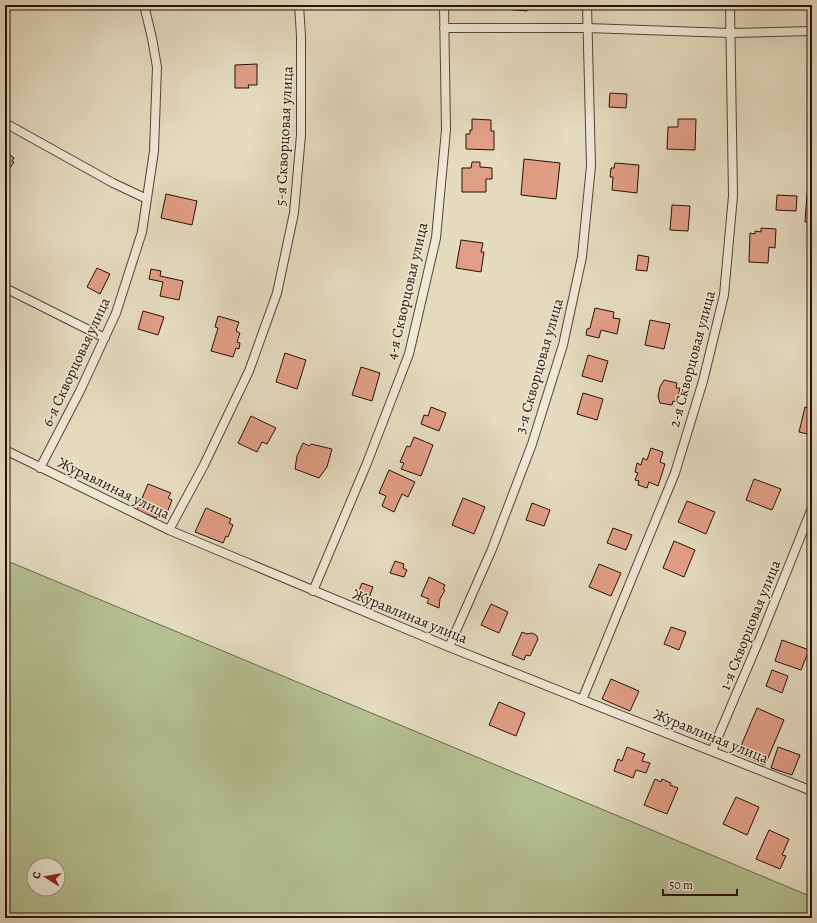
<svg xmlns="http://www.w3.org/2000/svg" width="817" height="923" viewBox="0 0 817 923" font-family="Alegreya,serif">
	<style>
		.green { fill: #b4c092; stroke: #6e684c; fill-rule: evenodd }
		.building { fill: #e19e86; stroke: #281006 }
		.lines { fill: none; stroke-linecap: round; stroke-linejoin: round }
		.street-casing { stroke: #574334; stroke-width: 10 }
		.street { stroke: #eee8d5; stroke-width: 8 }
		.labels { text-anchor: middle; stroke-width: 3; stroke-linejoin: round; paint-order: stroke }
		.street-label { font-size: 15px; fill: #281006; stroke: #eee8d5 }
	</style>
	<rect width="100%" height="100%" fill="#e5dbbf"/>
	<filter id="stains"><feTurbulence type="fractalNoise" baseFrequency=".005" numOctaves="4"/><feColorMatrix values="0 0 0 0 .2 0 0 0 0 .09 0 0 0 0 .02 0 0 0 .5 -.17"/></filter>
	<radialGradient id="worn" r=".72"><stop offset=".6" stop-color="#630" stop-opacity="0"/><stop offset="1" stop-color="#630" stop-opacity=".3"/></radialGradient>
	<path class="green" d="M 5,560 L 812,897 L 812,918 L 5,918 ZM 34,865 L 58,865 L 58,889 L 34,889 Z"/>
	<path class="building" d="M 503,5 L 527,5 L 527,11 L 503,9 Z
		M 257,64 L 257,85 L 248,85 L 249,88 L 235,88 L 235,65 Z
		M 610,93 L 627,94 L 626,108 L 609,107 Z
		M 472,119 L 491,120 L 491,131 L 494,131 L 494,150 L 466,149 L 466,134 L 470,134 L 470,130 L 472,130 Z
		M 678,119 L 696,119 L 695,150 L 667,149 L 668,127 L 678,127 Z
		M 5,151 L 14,158 L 12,161 L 14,162 L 5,175 Z
		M 524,159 L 560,163 L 556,199 L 521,195 Z
		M 472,162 L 480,162 L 480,167 L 492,168 L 492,179 L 486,179 L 486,192 L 462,192 L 462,168 L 471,168 Z
		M 615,163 L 639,165 L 637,193 L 612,190 L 613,177 L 610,177 L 611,168 L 614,168 Z
		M 807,193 L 812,194 L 812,223 L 805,222 Z
		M 166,194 L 197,201 L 192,225 L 161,218 Z
		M 777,195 L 797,196 L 796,211 L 776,210 Z
		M 672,205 L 690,206 L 688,231 L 670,230 Z
		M 761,228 L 776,229 L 775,248 L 769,247 L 768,263 L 749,262 L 750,233 L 755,234 L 755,231 L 761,232 Z
		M 461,240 L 483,243 L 481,252 L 484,252 L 481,272 L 456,268 Z
		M 638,255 L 649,257 L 647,271 L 636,270 Z
		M 97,268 L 110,274 L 100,294 L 87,287 Z
		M 151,269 L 161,271 L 160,276 L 183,281 L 179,300 L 160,296 L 163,282 L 149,279 Z
		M 595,308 L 614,312 L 613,318 L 620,319 L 617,334 L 601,330 L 599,338 L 586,335 L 587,329 L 590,328 Z
		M 143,311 L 164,317 L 158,335 L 138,329 Z
		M 218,316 L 239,322 L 236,331 L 240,333 L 237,342 L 240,343 L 239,349 L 236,348 L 233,357 L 211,351 L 218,328 L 215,327 Z
		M 650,320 L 670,324 L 664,349 L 645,345 Z
		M 285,353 L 306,360 L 297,389 L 276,382 Z
		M 588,355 L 608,361 L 602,382 L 582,376 Z
		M 361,367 L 380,373 L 372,401 L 352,395 Z
		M 664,380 L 677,383 L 676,388 L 680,388 L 677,402 L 673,401 L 672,405 L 660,403 L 658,396 L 660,387 Z
		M 583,393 L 603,399 L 597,420 L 577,414 Z
		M 431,407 L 446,413 L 439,431 L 421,424 L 424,415 L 428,416 Z
		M 805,407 L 812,409 L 812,435 L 799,432 Z
		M 251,416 L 276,428 L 267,444 L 262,442 L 257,452 L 238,443 Z
		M 414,437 L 433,445 L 421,476 L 401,469 L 404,463 L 400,462 L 407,446 L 410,447 Z
		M 303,443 L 309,446 L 311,444 L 332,449 L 327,467 L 319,478 L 295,469 L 297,456 Z
		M 651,448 L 663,452 L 660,462 L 665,464 L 658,486 L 649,482 L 647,488 L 638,485 L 639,481 L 635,480 L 638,473 L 635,472 L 637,463 L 641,465 L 643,458 L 647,460 Z
		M 389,470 L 415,482 L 408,497 L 402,494 L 394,512 L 382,506 L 386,496 L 379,493 Z
		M 754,479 L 781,489 L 772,510 L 746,500 Z
		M 148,484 L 171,493 L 168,498 L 172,500 L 165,518 L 158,515 L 156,518 L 137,510 Z
		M 463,498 L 485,507 L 474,534 L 452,525 Z
		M 687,501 L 715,512 L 706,534 L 678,522 Z
		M 532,503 L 550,510 L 544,526 L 526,520 Z
		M 206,508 L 231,519 L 229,523 L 233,525 L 228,537 L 226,536 L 223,543 L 195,532 Z
		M 613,528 L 632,535 L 626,550 L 607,543 Z
		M 674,541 L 695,550 L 684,577 L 663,568 Z
		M 395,561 L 404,564 L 403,568 L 407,570 L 404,577 L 390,573 Z
		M 599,564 L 621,573 L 611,596 L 589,587 Z
		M 429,577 L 445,585 L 443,589 L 445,590 L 440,599 L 439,608 L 427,603 L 429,599 L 421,596 Z
		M 362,583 L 373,587 L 367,603 L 356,598 Z
		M 491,604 L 508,612 L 499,633 L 481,625 Z
		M 671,627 L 686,632 L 679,650 L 664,644 Z
		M 522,632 L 527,634 L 532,633 L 536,635 L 538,639 L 530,656 L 526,655 L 524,660 L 512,655 Z
		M 782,640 L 809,650 L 801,670 L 775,661 Z
		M 772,670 L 788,676 L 782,693 L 766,686 Z
		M 611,679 L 639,691 L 630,711 L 602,699 Z
		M 499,702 L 525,713 L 516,736 L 489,725 Z
		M 757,708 L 784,720 L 765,765 L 738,753 Z
		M 627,747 L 645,754 L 642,761 L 650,763 L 646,773 L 636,770 L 633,778 L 614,771 L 618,759 L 622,761 Z
		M 778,747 L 800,755 L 792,775 L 771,768 Z
		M 655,779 L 661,782 L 662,779 L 671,783 L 670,785 L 678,788 L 667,814 L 644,805 Z
		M 736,797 L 759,807 L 747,835 L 723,824 Z
		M 769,830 L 789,839 L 782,855 L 786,856 L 780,869 L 756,859 Z"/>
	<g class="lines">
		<g class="street-casing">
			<path id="street" d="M 444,28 L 587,28 L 730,33 L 812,31
				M 5,123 L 113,183 L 147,199
				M 5,288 L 105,338
				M 5,450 L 169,530 L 449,647 L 812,791
				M 40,468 L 80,391 L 116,313 L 142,232 L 154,151 L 157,67 L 152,38 L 144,5
				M 169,530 L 204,465 L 249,371 L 277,293 L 294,213 L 301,135 L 301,36 L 299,5
				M 313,591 L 367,463 L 409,354 L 436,238 L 446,130 L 444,5
				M 449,647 L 492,549 L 532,444 L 563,345 L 582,257 L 591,166 L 587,5
				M 582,700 L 675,473 L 703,381 L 724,295 L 733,196 L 730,5
				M 712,751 L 760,638 L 812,508"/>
		</g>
		<use href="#street" class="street"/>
	</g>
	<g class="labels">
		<g class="street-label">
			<text transform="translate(284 136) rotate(-87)" y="5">5-я Скворцовая улица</text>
			<text transform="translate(407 291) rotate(-77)" y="5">4-я Скворцовая улица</text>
			<text transform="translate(692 359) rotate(-75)" y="5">2-я Скворцовая улица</text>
			<text transform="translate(76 362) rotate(-65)" y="5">6-я Скворцовая улица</text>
			<text transform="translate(539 366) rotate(-74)" y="5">3-я Скворцовая улица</text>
			<text transform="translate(114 488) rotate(26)" y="5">Журавлиная улица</text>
			<text transform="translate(410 616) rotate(22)" y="5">Журавлиная улица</text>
			<text transform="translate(750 625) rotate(-68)" y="5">1-я Скворцовая улица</text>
			<text transform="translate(711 736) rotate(22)" y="5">Журавлиная улица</text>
		</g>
	</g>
	<rect width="817" height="923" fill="none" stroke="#e5dbbf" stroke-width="20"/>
	<rect x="6" y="6" width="805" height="911" fill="none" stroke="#281006" stroke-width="2"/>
	<rect x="10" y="10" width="797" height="903" fill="none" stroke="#281006"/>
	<g transform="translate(46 877) rotate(281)"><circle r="19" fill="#eee8d5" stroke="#9f9282"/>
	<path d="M0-3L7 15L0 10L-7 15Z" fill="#8f2418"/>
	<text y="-6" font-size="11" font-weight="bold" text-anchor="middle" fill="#281006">С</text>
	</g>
	<path d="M663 889v6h74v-6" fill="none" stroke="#281006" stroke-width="2"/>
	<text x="669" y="889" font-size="12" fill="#281006" stroke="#eee8d5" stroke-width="3" paint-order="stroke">50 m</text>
	<rect width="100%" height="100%" filter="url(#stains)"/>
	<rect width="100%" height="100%" fill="url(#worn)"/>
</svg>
